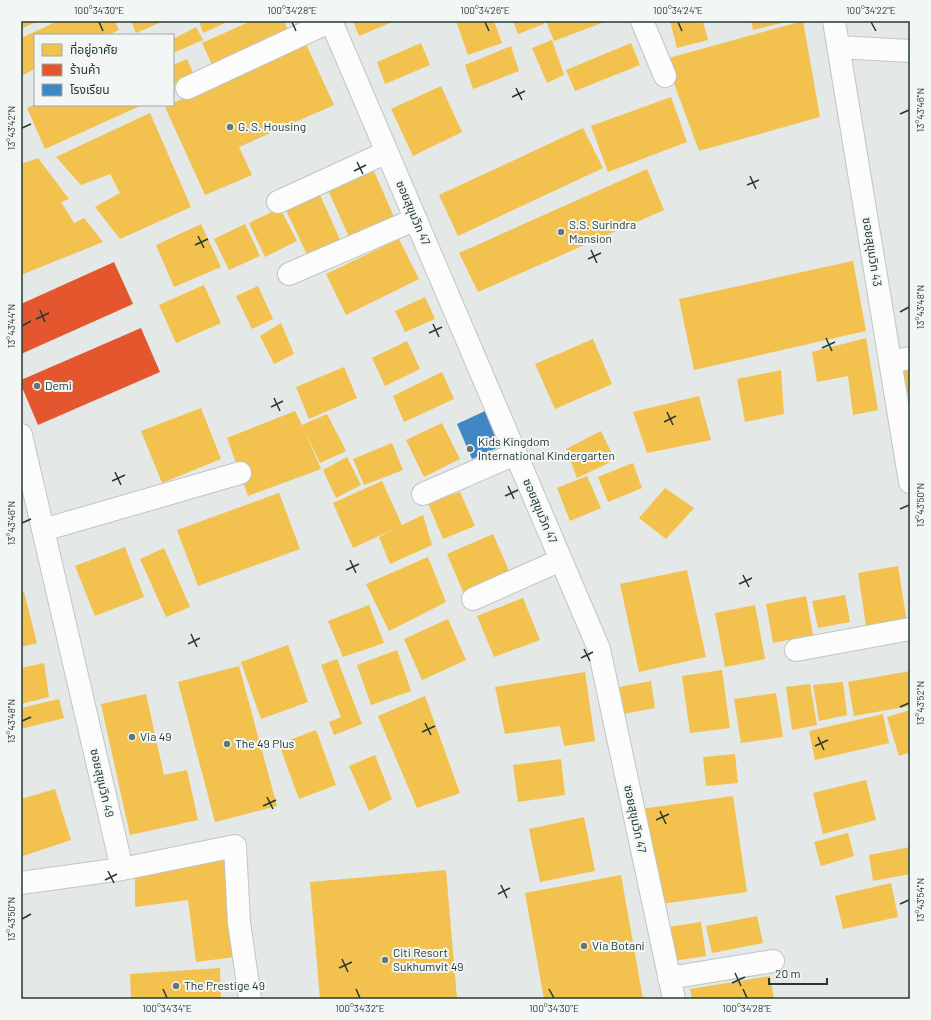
<svg xmlns="http://www.w3.org/2000/svg" width="931" height="1020" viewBox="0 0 931 1020" font-family="Barlow,'Noto Sans Thai',sans-serif">
	<style>
		.homes { fill: #f2c14e }
		.shops { fill: #e4572e }
		.schools { fill: #3f88c5 }
		.lines { fill: none; stroke-linecap: round; stroke-linejoin: round }
		.minor-casing { stroke: #c1c5c3; stroke-width: 24 }
		.minor { stroke: #fbfcfb; stroke-width: 22 }
		.ticks { fill: none; stroke: #243934; stroke-width: 1.5 }
		.poi-dot { fill: #677672; stroke: #f2f7f5; stroke-width: 1.5 }
		.labels { text-anchor: middle; stroke-width: 4; stroke-linejoin: round; paint-order: stroke }
		.poi-label { font-size: 12px; fill: #243934; stroke: #f2f7f5; text-anchor: start }
		.street-label { font-size: 12px; fill: #243934; stroke: #f2f7f5 }
		.neatline { fill: none; stroke: #243934; stroke-width: 1.5 }
		.ticks-label { font-size: 10px; text-anchor: middle; fill: #243934 }
	</style>
	<rect width="100%" height="100%" fill="#e4e8e6"/>
	<path class="homes" d="M 21,21 L 38,21 L 21,29 Z
		M 58,21 L 115,21 L 119,30 L 108,35 L 35,35 L 35,69 L 21,76 L 21,38 Z
		M 131,21 L 164,21 L 136,33 Z
		M 199,21 L 224,21 L 225,23 L 203,33 Z
		M 251,21 L 284,21 L 290,35 L 214,69 L 202,43 Z
		M 353,21 L 395,21 L 359,36 Z
		M 456,21 L 494,21 L 502,43 L 468,55 Z
		M 513,21 L 544,21 L 544,24 L 518,34 Z
		M 546,21 L 607,21 L 554,41 Z
		M 670,21 L 703,21 L 708,40 L 677,48 Z
		M 751,21 L 786,21 L 786,22 L 753,30 Z
		M 803,21 L 820,117 L 699,151 L 665,59 Z
		M 196,27 L 203,40 L 173,53 L 173,39 Z
		M 552,40 L 564,75 L 547,83 L 532,48 Z
		M 421,43 L 430,65 L 385,84 L 377,62 Z
		M 631,43 L 640,65 L 575,91 L 566,70 Z
		M 306,44 L 334,105 L 239,147 L 252,175 L 205,195 L 165,107 L 173,105 L 173,103 Z
		M 511,46 L 519,71 L 473,89 L 465,65 Z
		M 187,59 L 194,75 L 173,85 L 173,65 Z
		M 441,86 L 462,132 L 413,156 L 391,109 Z
		M 671,97 L 687,142 L 608,172 L 591,126 Z
		M 35,104 L 35,105 L 142,105 L 45,149 L 27,108 Z
		M 150,113 L 191,207 L 120,239 L 95,207 L 120,193 L 110,174 L 81,185 L 56,157 Z
		M 583,128 L 603,168 L 458,236 L 439,195 Z
		M 38,158 L 69,199 L 61,202 L 74,223 L 84,218 L 103,242 L 21,275 L 21,164 Z
		M 373,169 L 394,217 L 349,237 L 328,190 Z
		M 647,169 L 664,210 L 478,292 L 459,253 Z
		M 320,195 L 342,244 L 309,259 L 286,210 Z
		M 280,208 L 297,241 L 265,257 L 249,223 Z
		M 201,224 L 221,267 L 174,287 L 156,245 Z
		M 245,224 L 260,256 L 229,270 L 214,239 Z
		M 399,239 L 419,279 L 346,315 L 326,274 Z
		M 853,261 L 866,331 L 694,370 L 679,299 Z
		M 204,285 L 221,323 L 176,343 L 159,305 Z
		M 258,286 L 273,319 L 252,329 L 236,296 Z
		M 425,297 L 435,319 L 405,332 L 395,311 Z
		M 281,323 L 294,354 L 274,364 L 260,336 Z
		M 866,338 L 878,410 L 853,415 L 848,376 L 817,382 L 812,352 Z
		M 593,339 L 612,384 L 555,409 L 535,364 Z
		M 407,341 L 420,369 L 385,386 L 372,358 Z
		M 344,367 L 357,398 L 309,419 L 296,387 Z
		M 910,369 L 910,392 L 901,394 L 896,371 Z
		M 781,370 L 784,414 L 745,422 L 737,379 Z
		M 442,372 L 454,399 L 404,422 L 393,396 Z
		M 699,396 L 711,440 L 647,453 L 633,412 Z
		M 201,408 L 221,459 L 162,483 L 141,431 Z
		M 295,411 L 302,425 L 327,414 L 346,451 L 320,463 L 304,429 L 321,469 L 248,496 L 227,438 Z
		M 442,423 L 460,459 L 424,477 L 406,440 Z
		M 601,431 L 615,460 L 577,478 L 566,449 Z
		M 392,443 L 403,470 L 364,485 L 353,459 Z
		M 347,457 L 361,485 L 336,498 L 323,470 Z
		M 633,463 L 642,488 L 608,502 L 598,477 Z
		M 587,476 L 601,508 L 570,521 L 557,488 Z
		M 382,481 L 402,525 L 423,515 L 432,545 L 390,564 L 379,537 L 398,527 L 353,548 L 333,503 Z
		M 665,488 L 694,508 L 666,539 L 639,518 Z
		M 460,492 L 475,526 L 443,539 L 428,503 Z
		M 279,493 L 300,549 L 198,586 L 177,530 Z
		M 493,534 L 510,573 L 464,594 L 447,554 Z
		M 125,547 L 144,597 L 95,616 L 75,566 Z
		M 164,548 L 190,607 L 166,617 L 140,559 Z
		M 428,557 L 446,602 L 389,631 L 366,584 Z
		M 898,566 L 907,623 L 867,632 L 858,573 Z
		M 687,570 L 706,657 L 639,672 L 620,584 Z
		M 24,592 L 37,643 L 21,647 L 21,593 Z
		M 845,595 L 850,622 L 818,628 L 812,601 Z
		M 806,596 L 813,635 L 773,643 L 766,604 Z
		M 523,598 L 540,640 L 494,657 L 477,616 Z
		M 369,605 L 384,643 L 343,657 L 328,621 Z
		M 755,605 L 765,659 L 725,667 L 715,613 Z
		M 448,619 L 466,660 L 422,680 L 404,639 Z
		M 288,645 L 308,702 L 261,719 L 241,662 Z
		M 397,650 L 411,691 L 371,705 L 357,665 Z
		M 337,659 L 362,724 L 334,735 L 329,722 L 341,717 L 321,665 Z
		M 44,663 L 49,697 L 21,704 L 21,668 Z
		M 239,666 L 277,806 L 215,822 L 178,682 Z
		M 722,670 L 730,728 L 690,733 L 682,676 Z
		M 910,671 L 910,706 L 854,716 L 848,682 Z
		M 585,672 L 595,741 L 564,746 L 560,726 L 505,734 L 495,687 Z
		M 651,681 L 655,708 L 618,715 L 614,688 Z
		M 843,682 L 847,715 L 819,721 L 813,685 Z
		M 810,684 L 817,725 L 792,730 L 786,687 Z
		M 776,693 L 783,737 L 741,743 L 734,699 Z
		M 146,694 L 164,775 L 187,770 L 198,820 L 130,835 L 101,704 Z
		M 425,696 L 460,793 L 417,808 L 378,716 Z
		M 59,699 L 64,718 L 21,729 L 21,708 Z
		M 910,710 L 910,752 L 899,756 L 887,717 Z
		M 883,714 L 889,743 L 815,760 L 809,731 Z
		M 316,730 L 336,785 L 299,799 L 279,744 Z
		M 735,754 L 738,783 L 706,786 L 703,757 Z
		M 375,755 L 392,799 L 369,811 L 349,766 Z
		M 561,759 L 565,795 L 518,802 L 513,765 Z
		M 866,780 L 876,820 L 823,834 L 813,793 Z
		M 55,789 L 71,840 L 23,856 L 21,849 L 21,799 Z
		M 733,796 L 747,892 L 654,905 L 641,809 Z
		M 584,817 L 595,871 L 540,882 L 529,829 Z
		M 848,833 L 854,856 L 821,866 L 814,842 Z
		M 910,847 L 910,874 L 873,881 L 869,855 Z
		M 228,855 L 235,957 L 196,962 L 188,900 L 135,907 L 135,871 Z
		M 446,870 L 457,999 L 320,999 L 310,882 Z
		M 621,875 L 643,999 L 544,999 L 525,893 Z
		M 891,883 L 898,917 L 843,929 L 835,896 Z
		M 757,916 L 763,943 L 712,953 L 706,926 Z
		M 701,922 L 706,956 L 667,962 L 662,928 Z
		M 220,968 L 221,999 L 131,999 L 130,974 Z
		M 770,976 L 774,999 L 692,999 L 690,989 Z"/>
	<path class="shops" d="M 114,262 L 133,304 L 21,354 L 21,304 Z
		M 141,328 L 160,372 L 38,425 L 21,385 L 21,380 Z"/>
	<path class="schools" d="M 485,411 L 499,447 L 472,459 L 457,424 Z"/>
	<g class="lines">
		<g class="minor-casing">
			<path id="minor" d="M 642,21 L 665,76
				M 834,21 L 910,482
				M 838,47 L 910,51
				M 187,88 L 331,21 L 599,649 L 674,999
				M 278,202 L 387,152
				M 289,274 L 416,219
				M 890,362 L 910,358
				M 21,435 L 122,869
				M 423,494 L 515,454
				M 43,530 L 240,473
				M 473,599 L 561,560
				M 796,650 L 910,629
				M 21,883 L 122,869 L 235,846 L 239,922 L 250,999
				M 669,978 L 773,961"/>
		</g>
		<use href="#minor" class="minor"/>
	</g>
	<path class="ticks" d="M 99,22 L 103,31M 292,22 L 296,31M 485,22 L 489,31M 678,22 L 682,31M 871,22 L 876,31M 516,88 L 522,100M 512,97 L 525,91M 900,114 L 909,110M 22,128 L 31,124M 357,162 L 363,174M 354,171 L 366,165M 750,176 L 756,189M 747,185 L 759,180M 198,236 L 204,248M 195,245 L 208,239M 591,250 L 597,263M 588,259 L 601,253M 40,310 L 45,322M 900,312 L 909,307M 36,319 L 49,313M 433,324 L 439,337M 22,326 L 31,321M 429,333 L 442,327M 826,338 L 832,351M 822,348 L 835,342M 274,398 L 280,411M 271,407 L 283,401M 667,412 L 673,425M 664,422 L 676,416M 115,472 L 121,485M 112,481 L 125,475M 508,486 L 514,499M 505,496 L 518,490M 900,509 L 909,505M 22,523 L 31,519M 350,560 L 356,573M 346,570 L 359,564M 743,575 L 749,587M 739,584 L 752,578M 191,634 L 197,647M 188,644 L 200,638M 584,649 L 590,661M 581,658 L 593,652M 900,707 L 909,703M 22,721 L 31,717M 425,723 L 431,735M 422,732 L 435,726M 818,737 L 824,750M 815,746 L 828,740M 267,797 L 273,809M 263,806 L 276,800M 660,811 L 666,824M 656,820 L 669,814M 108,871 L 114,883M 105,880 L 117,874M 501,885 L 507,898M 498,894 L 510,888M 900,904 L 909,900M 22,919 L 31,914M 342,959 L 348,972M 339,968 L 352,962M 735,973 L 741,986M 732,983 L 745,977M 163,989 L 167,998M 356,989 L 360,998M 549,989 L 554,998M 743,989 L 747,998"/>
	<g class="poi-dot">
		<circle cx="230" cy="127" r="4"/>
		<circle cx="561" cy="232" r="4"/>
		<circle cx="37" cy="386" r="4"/>
		<circle cx="470" cy="449" r="4"/>
		<circle cx="132" cy="737" r="4"/>
		<circle cx="227" cy="744" r="4"/>
		<circle cx="584" cy="946" r="4"/>
		<circle cx="385" cy="960" r="4"/>
		<circle cx="176" cy="986" r="4"/>
	</g>
	<g class="labels">
		<g class="poi-label">
			<text x="238" y="131">G. S. Housing</text>
			<text x="569" y="229">S.S. Surindra<tspan x="569" dy="14">Mansion</tspan></text>
			<text x="45" y="390">Demi</text>
			<text x="478" y="446">Kids Kingdom<tspan x="478" dy="14">International Kindergarten</tspan></text>
			<text x="140" y="741">Via 49</text>
			<text x="235" y="748">The 49 Plus</text>
			<text x="592" y="950">Via Botani</text>
			<text x="393" y="957">Citi Resort<tspan x="393" dy="14">Sukhumvit 49</tspan></text>
			<text x="184" y="990">The Prestige 49</text>
		</g>
		<g class="street-label">
			<text transform="translate(413 213) rotate(67)" y="4">ซอยสุขุมวิท 47</text>
			<text transform="translate(872 252) rotate(81)" y="4">ซอยสุขุมวิท 43</text>
			<text transform="translate(540 511) rotate(67)" y="4">ซอยสุขุมวิท 47</text>
			<text transform="translate(102 783) rotate(77)" y="4">ซอยสุขุมวิท 49</text>
			<text transform="translate(635 819) rotate(78)" y="4">ซอยสุขุมวิท 47</text>
		</g>
	</g>
	<rect width="931" height="1020" fill="none" stroke="#f2f7f5" stroke-width="44"/>
	<rect x="34" y="34" width="140" height="72" fill="#f2f7f5" stroke="#a0aba8"/>
	<rect x="42" y="44" width="20" height="12" fill="#f2c14e" stroke="#a0aba8"/>
	<text x="70" y="54" font-size="12" fill="#243934">ที่อยู่อาศัย</text>
	<rect x="42" y="64" width="20" height="12" fill="#e4572e" stroke="#a0aba8"/>
	<text x="70" y="74" font-size="12" fill="#243934">ร้านค้า</text>
	<rect x="42" y="84" width="20" height="12" fill="#3f88c5" stroke="#a0aba8"/>
	<text x="70" y="94" font-size="12" fill="#243934">โรงเรียน</text>
	<path d="M769 978v6h58v-6" fill="none" stroke="#243934" stroke-width="2"/>
	<text x="775" y="978" font-size="12" fill="#243934" stroke="#f2f7f5" stroke-width="3" paint-order="stroke">20 m</text>
	<rect x="22" y="22" width="887" height="976" class="neatline"/>
	<g class="ticks-label">
		<text x="99" y="14">100°34'30"E</text>
		<text x="292" y="14">100°34'28"E</text>
		<text x="485" y="14">100°34'26"E</text>
		<text x="678" y="14">100°34'24"E</text>
		<text x="871" y="14">100°34'22"E</text>
		<text transform="translate(920 110) rotate(-90)" y="4">13°43'46"N</text>
		<text transform="translate(11 128) rotate(-90)" y="4">13°43'42"N</text>
		<text transform="translate(920 307) rotate(-90)" y="4">13°43'48"N</text>
		<text transform="translate(11 326) rotate(-90)" y="4">13°43'44"N</text>
		<text transform="translate(920 505) rotate(-90)" y="4">13°43'50"N</text>
		<text transform="translate(11 523) rotate(-90)" y="4">13°43'46"N</text>
		<text transform="translate(920 703) rotate(-90)" y="4">13°43'52"N</text>
		<text transform="translate(11 721) rotate(-90)" y="4">13°43'48"N</text>
		<text transform="translate(920 900) rotate(-90)" y="4">13°43'54"N</text>
		<text transform="translate(11 919) rotate(-90)" y="4">13°43'50"N</text>
		<text x="167" y="1012">100°34'34"E</text>
		<text x="360" y="1012">100°34'32"E</text>
		<text x="554" y="1012">100°34'30"E</text>
		<text x="747" y="1012">100°34'28"E</text>
	</g>
</svg>
